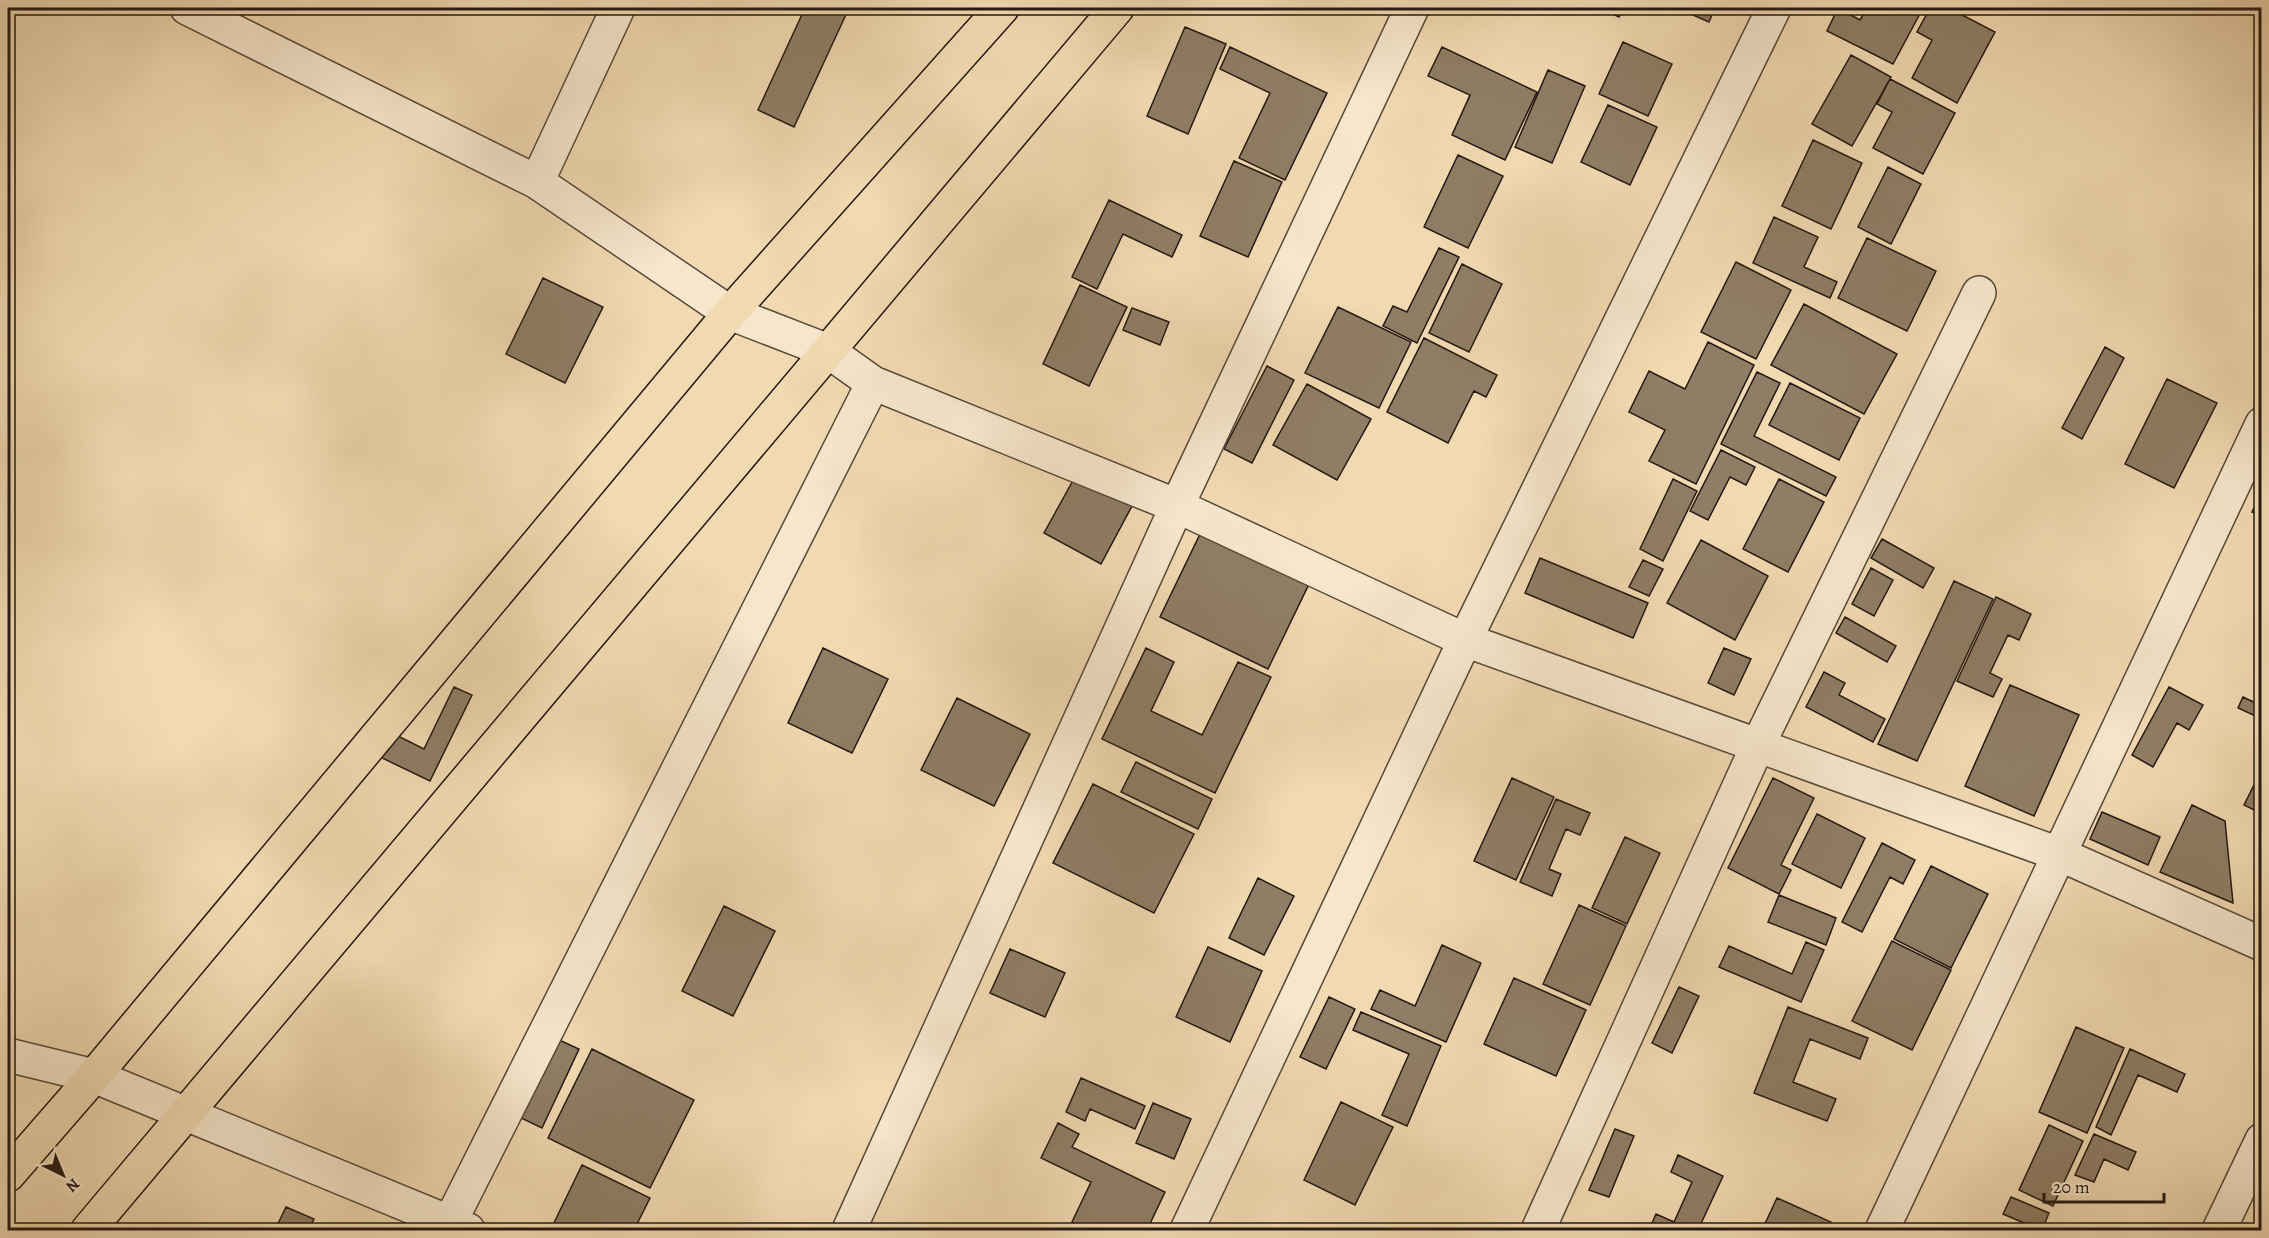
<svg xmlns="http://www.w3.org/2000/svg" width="2269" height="1238" viewBox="0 0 2269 1238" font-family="Alegreya,serif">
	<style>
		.building { fill: #8f7d65; stroke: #251913; stroke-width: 1.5 }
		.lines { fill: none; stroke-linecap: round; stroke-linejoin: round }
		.minor-casing { stroke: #58493a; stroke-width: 36 }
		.major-casing { stroke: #251913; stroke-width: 36 }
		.minor { stroke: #f6e6cc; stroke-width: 33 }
		.major { stroke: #f1d9b1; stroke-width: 33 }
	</style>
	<rect width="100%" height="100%" fill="#f1d9b1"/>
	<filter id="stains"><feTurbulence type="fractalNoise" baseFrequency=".00333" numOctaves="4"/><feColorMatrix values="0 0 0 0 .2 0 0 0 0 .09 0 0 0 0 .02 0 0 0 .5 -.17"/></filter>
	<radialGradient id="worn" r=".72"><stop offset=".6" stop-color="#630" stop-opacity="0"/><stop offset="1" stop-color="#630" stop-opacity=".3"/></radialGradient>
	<path class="building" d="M 805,8 L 849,8 L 794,127 L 758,110 Z
		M 1600,8 L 1624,8 L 1619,17 Z
		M 1677,8 L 1715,8 L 1709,22 Z
		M 1838,8 L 1860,20 L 1867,8 L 1923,8 L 1893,64 L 1827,31 Z
		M 1930,8 L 1949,8 L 1995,32 L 1957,103 L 1912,78 L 1932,40 L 1917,32 Z
		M 1984,8 L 2001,8 L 1998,14 Z
		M 1185,27 L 1226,44 L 1188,134 L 1147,116 Z
		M 1623,42 L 1672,64 L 1648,116 L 1599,94 Z
		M 1230,47 L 1327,93 L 1285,180 L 1239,158 L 1270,93 L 1220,69 Z
		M 1442,47 L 1537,92 L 1505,160 L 1452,135 L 1470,95 L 1428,76 Z
		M 1851,55 L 1891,77 L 1852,146 L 1812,124 Z
		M 1548,70 L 1585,86 L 1552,163 L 1515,147 Z
		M 1890,79 L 1955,113 L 1923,174 L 1873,148 L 1892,112 L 1877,104 Z
		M 1608,105 L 1657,127 L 1630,185 L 1581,162 Z
		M 1813,140 L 1862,163 L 1831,229 L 1782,206 Z
		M 1458,155 L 1503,176 L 1468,248 L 1424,227 Z
		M 1234,161 L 1282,182 L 1248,257 L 1200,236 Z
		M 1888,167 L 1921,184 L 1891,244 L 1858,227 Z
		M 1109,200 L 1182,235 L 1172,257 L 1123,234 L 1097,289 L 1072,277 Z
		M 1774,217 L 1818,237 L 1804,267 L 1837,282 L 1830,298 L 1753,263 Z
		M 1867,238 L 1936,271 L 1907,331 L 1838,298 Z
		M 1439,248 L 1459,257 L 1417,343 L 1383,326 L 1393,306 L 1407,312 Z
		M 1736,262 L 1791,290 L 1756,359 L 1701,332 Z
		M 1462,264 L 1502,284 L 1469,352 L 1429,333 Z
		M 543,278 L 603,307 L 565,383 L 506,354 Z
		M 1080,285 L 1127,307 L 1089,386 L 1043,364 Z
		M 1804,304 L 1897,354 L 1864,414 L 1771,365 Z
		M 1338,307 L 1411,342 L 1379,408 L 1305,373 Z
		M 1132,308 L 1169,322 L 1160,345 L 1123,330 Z
		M 1424,338 L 1497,375 L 1486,397 L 1474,391 L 1448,443 L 1387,412 Z
		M 1708,342 L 1754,365 L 1696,484 L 1649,461 L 1665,430 L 1629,412 L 1649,371 L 1685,389 Z
		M 2105,347 L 2124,358 L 2082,439 L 2062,428 Z
		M 1267,366 L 1294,380 L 1252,463 L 1224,449 Z
		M 1757,372 L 1780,383 L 1754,436 L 1836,477 L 1826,496 L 1721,444 Z
		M 2167,379 L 2217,403 L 2174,488 L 2125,464 Z
		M 1790,383 L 1860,418 L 1839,460 L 1769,425 Z
		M 1307,384 L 1371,419 L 1337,480 L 1273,445 Z
		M 1721,450 L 1755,467 L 1746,485 L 1730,477 L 1708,520 L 1690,511 Z
		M 1076,475 L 1132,506 L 1101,564 L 1044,533 Z
		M 1673,479 L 1697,491 L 1663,561 L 1640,549 Z
		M 1779,479 L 1824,502 L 1788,572 L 1743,549 Z
		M 2262,491 L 2262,516 L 2252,512 Z
		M 1201,532 L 1309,584 L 1268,669 L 1160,617 Z
		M 1882,539 L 1934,568 L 1923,588 L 1871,558 Z
		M 1701,540 L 1768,576 L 1735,640 L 1667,603 Z
		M 1540,558 L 1648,603 L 1633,638 L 1525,593 Z
		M 1643,560 L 1663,569 L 1649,596 L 1629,587 Z
		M 1871,568 L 1893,580 L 1874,616 L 1852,604 Z
		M 1954,581 L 1993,599 L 1917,761 L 1878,744 Z
		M 1996,597 L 2031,614 L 2019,640 L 2008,635 L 1990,673 L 2002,679 L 1993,697 L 1957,681 Z
		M 1845,617 L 1896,646 L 1887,662 L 1836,633 Z
		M 823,648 L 888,679 L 852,753 L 788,723 Z
		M 1146,648 L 1174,662 L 1151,711 L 1202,735 L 1238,662 L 1271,677 L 1215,793 L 1102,739 Z
		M 1724,648 L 1751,659 L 1734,695 L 1708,683 Z
		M 1824,672 L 1845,683 L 1839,695 L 1885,719 L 1873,742 L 1806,707 Z
		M 2010,685 L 2079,715 L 2034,816 L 1965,786 Z
		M 454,687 L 472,695 L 430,781 L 378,756 L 390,732 L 424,749 Z
		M 2169,687 L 2203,705 L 2189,730 L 2177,723 L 2153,767 L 2132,755 Z
		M 2243,697 L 2260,705 L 2262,703 L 2262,719 L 2238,708 Z
		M 957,698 L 1030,734 L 994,806 L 921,770 Z
		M 1136,762 L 1212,799 L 1198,829 L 1121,792 Z
		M 2262,769 L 2262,814 L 2244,805 Z
		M 1512,778 L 1554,797 L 1516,880 L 1474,861 Z
		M 1773,778 L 1814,798 L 1781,865 L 1791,870 L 1779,894 L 1728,868 Z
		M 1093,784 L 1194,834 L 1154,913 L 1053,863 Z
		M 1556,799 L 1590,813 L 1580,835 L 1566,829 L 1549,869 L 1561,874 L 1552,896 L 1520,882 Z
		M 2192,805 L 2225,821 L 2233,903 L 2160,872 Z
		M 2102,812 L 2160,837 L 2148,865 L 2090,839 Z
		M 1817,814 L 1865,838 L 1841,888 L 1792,864 Z
		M 1625,837 L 1660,853 L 1627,924 L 1592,908 Z
		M 1882,843 L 1915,860 L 1903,884 L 1890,877 L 1862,932 L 1842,922 Z
		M 1931,866 L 1988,894 L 1951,968 L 1894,939 Z
		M 1258,878 L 1294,896 L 1264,955 L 1229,938 Z
		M 1779,895 L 1836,918 L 1826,945 L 1768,922 Z
		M 1579,905 L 1626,926 L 1590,1005 L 1543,984 Z
		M 724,906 L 775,931 L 733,1016 L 682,991 Z
		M 1892,941 L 1951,970 L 1912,1050 L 1852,1021 Z
		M 1806,942 L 1824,950 L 1801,1002 L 1719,967 L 1729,946 L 1792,974 Z
		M 1442,945 L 1481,963 L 1446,1042 L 1371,1009 L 1380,990 L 1415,1006 Z
		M 1208,947 L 1262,971 L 1230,1042 L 1176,1017 Z
		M 1010,949 L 1065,973 L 1045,1017 L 990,993 Z
		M 1514,978 L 1586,1010 L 1556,1076 L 1484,1044 Z
		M 1679,987 L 1699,996 L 1672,1053 L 1652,1043 Z
		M 1329,997 L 1355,1009 L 1326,1069 L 1300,1057 Z
		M 1788,1007 L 1868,1038 L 1860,1059 L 1810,1039 L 1793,1082 L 1836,1099 L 1827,1121 L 1754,1093 Z
		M 1361,1012 L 1441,1046 L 1407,1126 L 1382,1115 L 1409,1054 L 1353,1030 Z
		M 2076,1027 L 2124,1048 L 2087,1133 L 2039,1112 Z
		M 557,1039 L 579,1049 L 542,1128 L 521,1118 Z
		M 592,1049 L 694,1100 L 650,1188 L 548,1138 Z
		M 2130,1049 L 2185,1074 L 2177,1092 L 2138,1075 L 2111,1135 L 2096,1127 Z
		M 1081,1078 L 1145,1106 L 1135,1129 L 1090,1109 L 1085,1121 L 1066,1112 Z
		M 1341,1102 L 1393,1127 L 1355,1205 L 1304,1180 Z
		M 1153,1103 L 1191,1119 L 1174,1159 L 1136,1143 Z
		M 1058,1123 L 1079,1134 L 1072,1147 L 1165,1192 L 1147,1230 L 1090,1230 L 1072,1222 L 1091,1182 L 1041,1158 Z
		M 2049,1125 L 2083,1141 L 2053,1206 L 2019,1190 Z
		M 1615,1129 L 1634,1136 L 1609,1197 L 1589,1190 Z
		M 2094,1134 L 2136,1152 L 2128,1170 L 2104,1159 L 2094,1182 L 2075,1175 Z
		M 1678,1155 L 1723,1176 L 1698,1230 L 1649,1230 L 1656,1214 L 1674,1222 L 1692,1182 L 1671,1172 Z
		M 582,1165 L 650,1198 L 634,1230 L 551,1229 Z
		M 2011,1197 L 2049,1213 L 2042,1230 L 2021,1230 L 2024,1223 L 2003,1214 Z
		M 1777,1198 L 1831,1222 L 1827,1230 L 1762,1230 Z
		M 286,1207 L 314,1219 L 308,1230 L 275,1230 Z"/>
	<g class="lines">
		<g class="minor-casing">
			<path id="minor" d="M 187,8 L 537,182 L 730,313 L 828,351 L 873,383 L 1177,506 L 1465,640 L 2059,854 L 2262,944
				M 537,182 L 618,8
				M 8,1055 L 94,1076 L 468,1230
				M 446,1230 L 873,383
				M 849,1230 L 1177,506 L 1412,8
				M 1187,1230 L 1465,640 L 1774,8
				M 1538,1230 L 1757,747 L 1979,293
				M 1882,1230 L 2262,424
				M 2219,1230 L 2262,1140"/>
		</g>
		<g class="major-casing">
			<path id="major" d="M 8,1175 L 94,1076 L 730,313 L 1002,8
				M 88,1230 L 1117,8"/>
		</g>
		<use href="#minor" class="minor"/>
		<use href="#major" class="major"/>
	</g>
	<rect width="2269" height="1238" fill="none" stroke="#f1d9b1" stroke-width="30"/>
	<rect x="9" y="9" width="2251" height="1220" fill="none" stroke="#251913" stroke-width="3"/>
	<rect x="15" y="15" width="2239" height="1208" fill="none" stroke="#251913" stroke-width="1.5"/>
	<g transform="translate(63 1175) rotate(137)" stroke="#f6e6cc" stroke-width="4.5" paint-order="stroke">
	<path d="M0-4.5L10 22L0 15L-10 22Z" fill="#251913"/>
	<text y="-9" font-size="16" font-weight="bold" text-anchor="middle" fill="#251913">N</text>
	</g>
	<path d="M2044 1193v9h120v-9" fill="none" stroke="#251913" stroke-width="3"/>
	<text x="2053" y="1193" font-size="18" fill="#251913" stroke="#f6e6cc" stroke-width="4.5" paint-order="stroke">20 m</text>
	<rect width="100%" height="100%" filter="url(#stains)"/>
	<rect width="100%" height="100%" fill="url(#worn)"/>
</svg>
